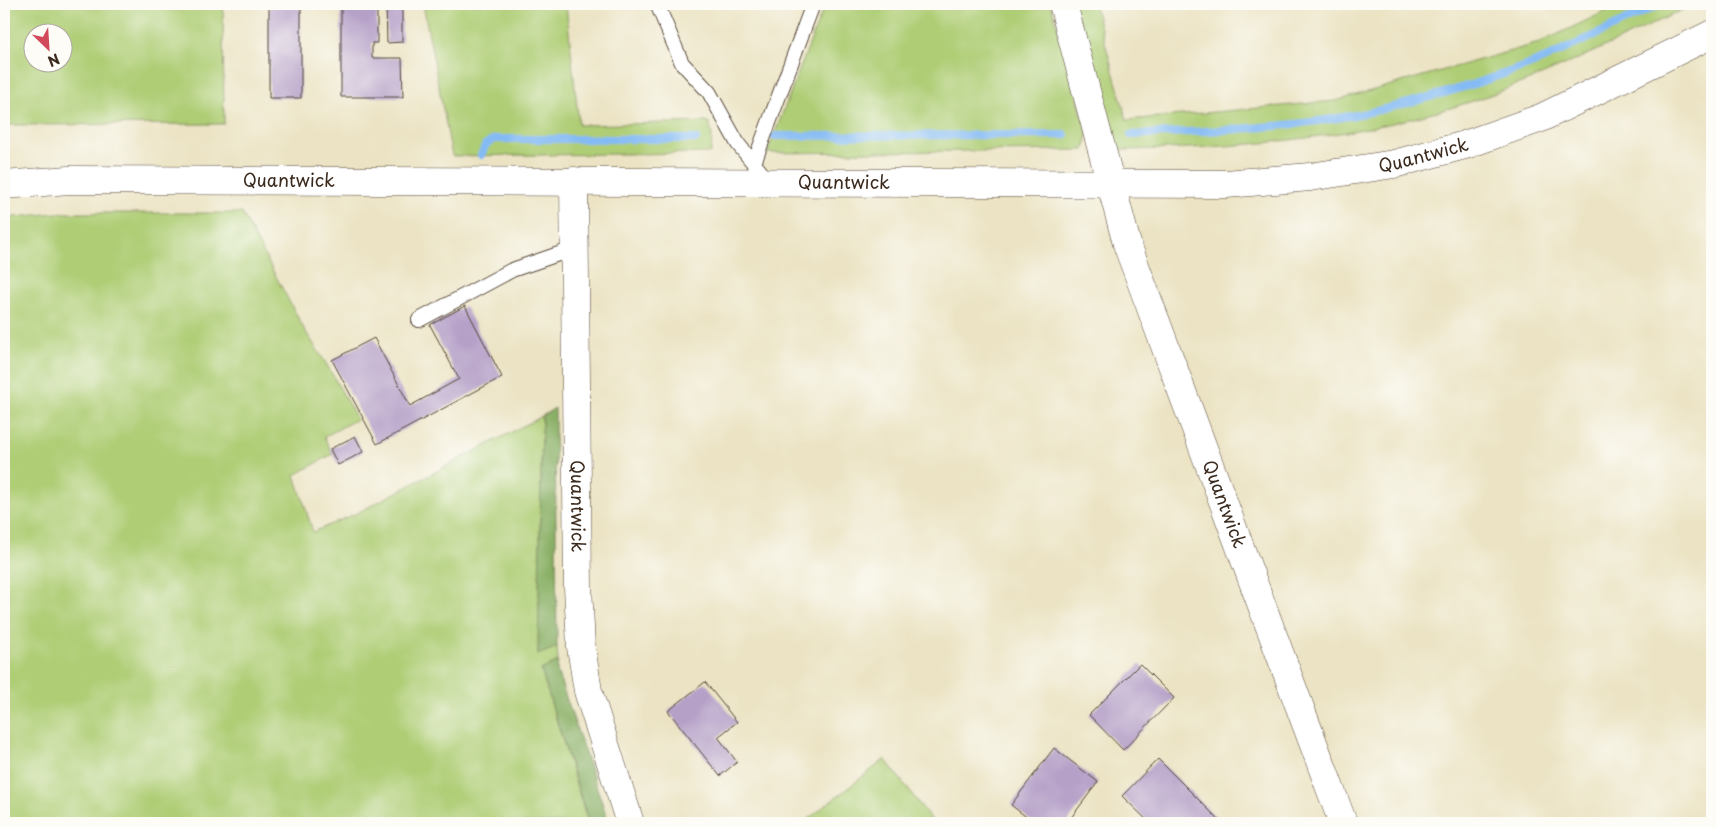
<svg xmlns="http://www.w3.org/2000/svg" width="1716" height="827" viewBox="0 0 1716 827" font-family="'Playpen Sans',sans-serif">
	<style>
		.green { fill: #aecd75; stroke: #747c4a; fill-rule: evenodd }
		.forest { fill: #8ab066; stroke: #626d42 }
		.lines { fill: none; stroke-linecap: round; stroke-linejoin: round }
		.stream { stroke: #85bbf4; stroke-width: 8 }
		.building { fill: #b5a0c8 }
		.lane-casing { stroke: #554637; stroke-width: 16 }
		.street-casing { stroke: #554637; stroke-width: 29 }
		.lane { stroke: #fff; stroke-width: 14 }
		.street { stroke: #fff; stroke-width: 28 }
		.labels { text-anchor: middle; stroke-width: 4; stroke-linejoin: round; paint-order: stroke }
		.street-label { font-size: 18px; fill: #3b2a1e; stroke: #fdfcf7 }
	</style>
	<rect width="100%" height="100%" fill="#fdfcf7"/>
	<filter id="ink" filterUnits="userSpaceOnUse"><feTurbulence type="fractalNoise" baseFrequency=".02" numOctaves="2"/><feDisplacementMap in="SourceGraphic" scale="10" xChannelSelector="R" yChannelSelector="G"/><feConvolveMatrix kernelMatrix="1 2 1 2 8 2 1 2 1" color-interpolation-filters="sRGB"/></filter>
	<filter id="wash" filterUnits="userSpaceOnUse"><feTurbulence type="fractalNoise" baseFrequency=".0096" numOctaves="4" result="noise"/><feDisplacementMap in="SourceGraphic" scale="20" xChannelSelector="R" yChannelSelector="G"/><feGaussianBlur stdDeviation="1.12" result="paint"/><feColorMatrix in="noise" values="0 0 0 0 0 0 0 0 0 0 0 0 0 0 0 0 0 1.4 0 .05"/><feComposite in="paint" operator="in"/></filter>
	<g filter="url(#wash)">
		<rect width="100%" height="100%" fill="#ebe3c3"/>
		<path class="green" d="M 4,4 L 223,4 L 224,124 L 4,125 ZM 62,32 L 62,62 L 32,62 L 32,32 Z
			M 423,4 L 566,4 L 579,125 L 709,122 L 712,134 L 711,153 L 452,156 Z
			M 825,4 L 1051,4 L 1088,135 L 1084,150 L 767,153 Z
			M 1071,4 L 1094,4 L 1127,120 L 1335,101 L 1539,43 L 1621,4 L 1695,4 C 1622,38 1550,75 1473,101 C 1358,139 1234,149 1114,150 Z
			M 57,213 L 242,213 L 304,329 L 327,365 L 357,419 L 324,437 L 333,454 L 295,475 L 313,532 L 357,513 L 542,416 L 538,654 L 557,647 L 558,661 L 541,670 L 588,823 L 4,823 L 4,218 Z
			M 885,759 L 934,823 L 803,823 Z"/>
		<path class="forest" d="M 555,408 L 557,647 L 538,655 L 542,416 Z
			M 558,661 L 557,671 L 609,823 L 589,823 L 541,670 Z"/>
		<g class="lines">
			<path class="stream" d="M 1131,135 C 1222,130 1315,128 1404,104 C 1451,92 1496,78 1541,60 C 1581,43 1621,22 1661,4
				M 773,136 L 1065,135
				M 481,155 L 486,144 L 495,139 L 696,139"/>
		</g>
		<g id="blocks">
			<path class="building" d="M 269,4 L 301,4 L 301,98 L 269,98 Z
				M 341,4 L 377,4 L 377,43 L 372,43 L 372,58 L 402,58 L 403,97 L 341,97 Z
				M 386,4 L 402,4 L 402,42 L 387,43 Z
				M 465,306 L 502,377 L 377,444 L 332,360 L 374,338 L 410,406 L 459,379 L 430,325 Z
				M 355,436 L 363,452 L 338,465 L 330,449 Z
				M 1140,664 L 1174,698 L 1123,750 L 1089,715 Z
				M 705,682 L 737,722 L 718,737 L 737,762 L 720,776 L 668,711 Z
				M 1054,748 L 1098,782 L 1067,823 L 1034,823 L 1011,805 Z
				M 1158,759 L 1222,823 L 1150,823 L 1122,796 Z"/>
		</g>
	</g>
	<g filter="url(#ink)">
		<use href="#blocks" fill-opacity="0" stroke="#554637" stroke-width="1"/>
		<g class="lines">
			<g class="lane-casing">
				<path id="lane" d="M 657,4 L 682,63 L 709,92 L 738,144 L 769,182
					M 754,163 L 813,4
					M 419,320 L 512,270 L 576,248"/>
			</g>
			<g class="street-casing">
				<g id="street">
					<path id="s1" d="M 1063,4 L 1127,244 L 1343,823"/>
					<path id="s2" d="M 574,181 L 578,587 L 581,647 L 588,691 L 630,823"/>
					<path id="s3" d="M 4,185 L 69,180 L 1226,184 L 1310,177 L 1394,164 L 1465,145 L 1541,118 L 1712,34"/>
				</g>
			</g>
			<use href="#lane" class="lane"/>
			<use href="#street" class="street"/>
		</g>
	</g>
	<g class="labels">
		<g class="street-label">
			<text dy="6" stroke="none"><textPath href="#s3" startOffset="1422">Quantwick</textPath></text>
			<text dy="6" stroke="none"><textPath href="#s3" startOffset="285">Quantwick</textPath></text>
			<text dy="6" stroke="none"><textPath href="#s3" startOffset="840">Quantwick</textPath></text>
			<text dy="6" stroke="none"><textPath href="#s1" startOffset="526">Quantwick</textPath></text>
			<text dy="6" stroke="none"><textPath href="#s2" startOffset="325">Quantwick</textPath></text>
		</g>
	</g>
	<rect width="1716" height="827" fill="none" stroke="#fdfcf7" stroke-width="20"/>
	<g transform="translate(48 48) rotate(155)"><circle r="24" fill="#fdfcf7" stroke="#afa8a0"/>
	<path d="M0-4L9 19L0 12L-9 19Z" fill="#d1495b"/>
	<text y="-8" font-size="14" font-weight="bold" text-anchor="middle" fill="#3b2a1e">N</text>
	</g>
</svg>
